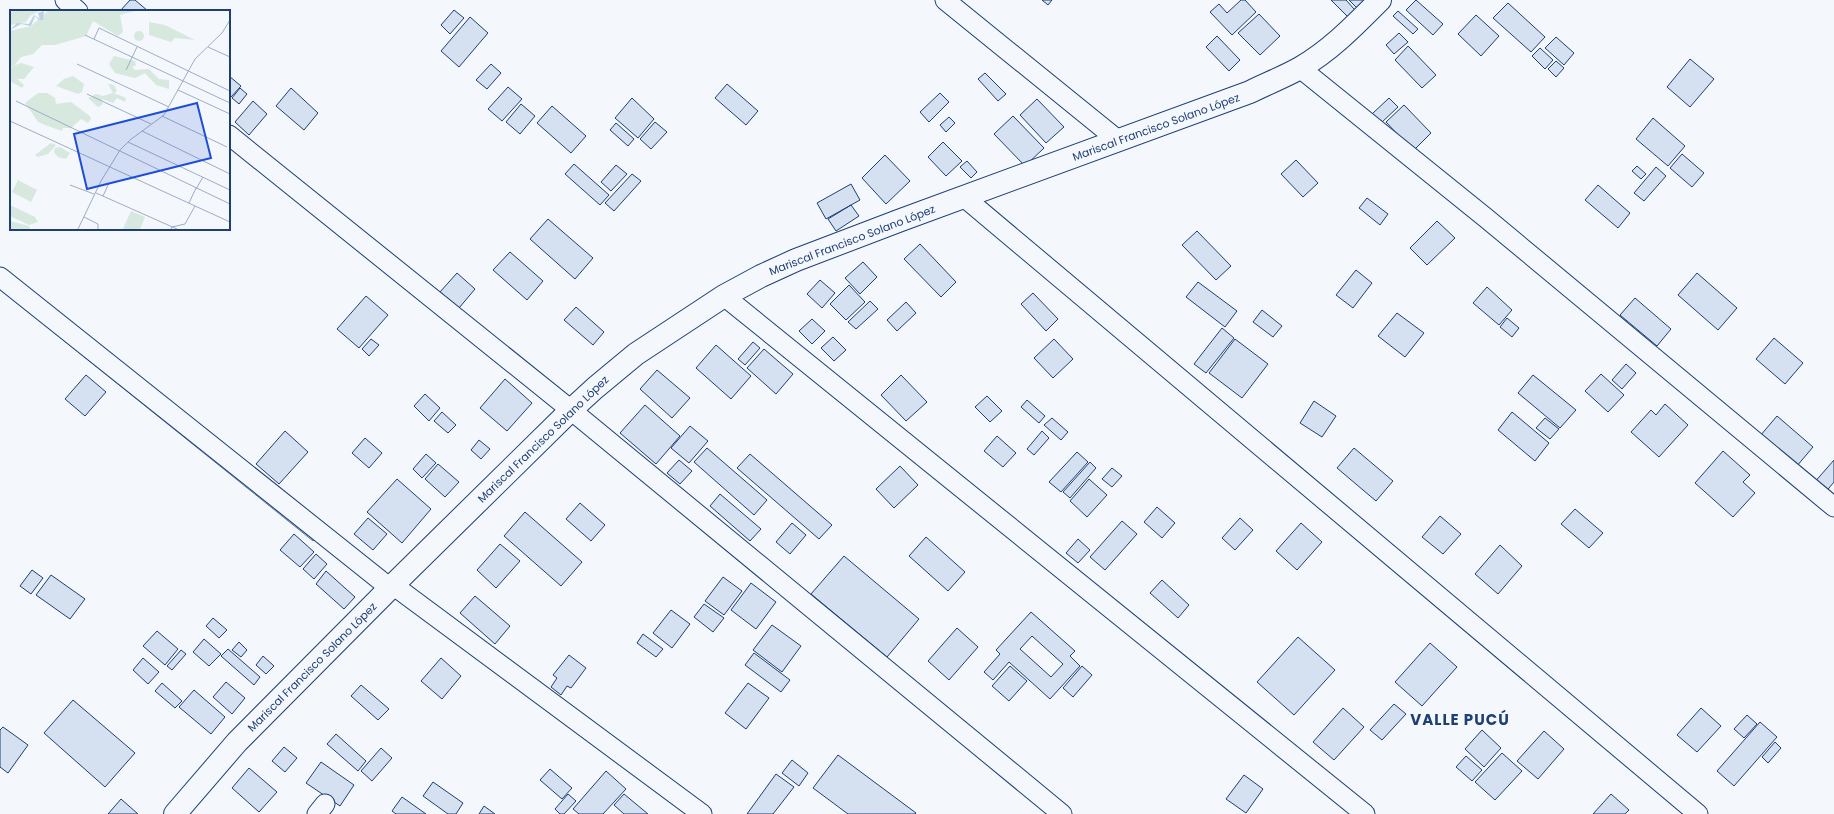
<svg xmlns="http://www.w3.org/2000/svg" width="1834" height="814" viewBox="0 0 1834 814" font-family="Poppins,sans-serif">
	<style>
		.water { fill: #bed0e5; stroke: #687fa3 }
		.building { fill: #d5e0f0; stroke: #1d3f73; fill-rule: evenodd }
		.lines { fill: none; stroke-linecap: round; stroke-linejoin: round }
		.minor-casing { stroke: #1d3f73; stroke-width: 21 }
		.secondary-casing { stroke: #1d3f73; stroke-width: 24 }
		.minor { stroke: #f4f7fb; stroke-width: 19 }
		.secondary { stroke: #f4f7fb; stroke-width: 22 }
		.labels { text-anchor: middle; stroke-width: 3; stroke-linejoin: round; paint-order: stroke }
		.street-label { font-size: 11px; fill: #1d3f73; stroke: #f4f7fb }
		.district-label { font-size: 15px; font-weight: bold; letter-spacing: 1px; fill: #1d3f73; stroke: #f4f7fb }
		.inset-road { fill: none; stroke: #9eadc5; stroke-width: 1 }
		.view { fill: #1d4ed8; fill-opacity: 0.15; stroke: #1d4ed8; stroke-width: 2 }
		.inset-edge { fill: none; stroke: #1d3f73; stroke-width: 2 }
	</style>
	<rect width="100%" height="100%" fill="#f4f7fb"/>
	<path class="water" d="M 0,287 L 314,540 L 313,541 L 0,289 Z"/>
	<path class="building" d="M 130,0 L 135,0 L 148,11 L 120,11 Z
		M 1042,0 L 1052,0 L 1048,5 Z
		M 1241,0 L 1245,0 L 1256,12 L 1232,35 L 1210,12 L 1219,4 L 1227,13 Z
		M 1331,0 L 1346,0 L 1355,10 L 1348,17 Z
		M 1349,0 L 1365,0 L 1357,8 Z
		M 1416,0 L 1443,24 L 1433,35 L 1406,10 Z
		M 1508,3 L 1545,37 L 1531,52 L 1493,18 Z
		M 454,10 L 464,18 L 450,34 L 441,25 Z
		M 1398,11 L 1418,29 L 1413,34 L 1393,16 Z
		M 1259,14 L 1280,36 L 1260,55 L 1238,33 Z
		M 1476,15 L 1499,36 L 1481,56 L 1458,34 Z
		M 470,17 L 488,33 L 459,67 L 441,51 Z
		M 1399,33 L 1408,42 L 1394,54 L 1386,45 Z
		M 1217,36 L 1240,60 L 1229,71 L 1206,47 Z
		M 1556,37 L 1574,53 L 1564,65 L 1545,48 Z
		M 1408,46 L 1436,75 L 1422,88 L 1395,60 Z
		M 1540,48 L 1553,60 L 1545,69 L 1532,56 Z
		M 1690,59 L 1714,79 L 1690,107 L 1667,87 Z
		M 1556,61 L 1564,68 L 1556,77 L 1548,69 Z
		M 491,64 L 501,73 L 487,89 L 476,80 Z
		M 985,73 L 1006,94 L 998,101 L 978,79 Z
		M 229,76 L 241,86 L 231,97 L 229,95 Z
		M 727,84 L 758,111 L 746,125 L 715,98 Z
		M 508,87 L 522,99 L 502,121 L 488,109 Z
		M 240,88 L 247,94 L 239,104 L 232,98 Z
		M 291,88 L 318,113 L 304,130 L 276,106 Z
		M 940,93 L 949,102 L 929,122 L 920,112 Z
		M 632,98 L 654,119 L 638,138 L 615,118 Z
		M 1389,98 L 1398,107 L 1381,123 L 1372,114 Z
		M 1037,99 L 1064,127 L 1046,143 L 1020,115 Z
		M 253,101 L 267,114 L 249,135 L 235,122 Z
		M 521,104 L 535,116 L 520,134 L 506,122 Z
		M 1404,105 L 1431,133 L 1413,151 L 1386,122 Z
		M 552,106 L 586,136 L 571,153 L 537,123 Z
		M 1013,116 L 1044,148 L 1025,166 L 994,134 Z
		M 949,117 L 955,123 L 946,132 L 940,125 Z
		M 1653,118 L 1685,146 L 1668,166 L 1636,139 Z
		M 655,122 L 667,132 L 651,149 L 640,139 Z
		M 616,123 L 634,139 L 628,146 L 610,130 Z
		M 943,142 L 962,161 L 946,176 L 928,157 Z
		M 1682,154 L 1704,173 L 1692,187 L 1670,168 Z
		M 885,155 L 910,181 L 886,204 L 862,178 Z
		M 1296,160 L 1318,183 L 1303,197 L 1281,174 Z
		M 967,161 L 977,172 L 971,178 L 960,167 Z
		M 574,164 L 609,195 L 600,205 L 565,174 Z
		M 616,165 L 627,174 L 611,191 L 601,182 Z
		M 1637,166 L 1646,174 L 1641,179 L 1632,171 Z
		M 1656,167 L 1666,176 L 1644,201 L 1634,193 Z
		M 632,174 L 641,181 L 614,211 L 605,203 Z
		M 851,184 L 860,200 L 826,219 L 817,203 Z
		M 1598,185 L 1630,213 L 1618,228 L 1585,200 Z
		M 1367,198 L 1388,214 L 1380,225 L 1359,208 Z
		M 851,205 L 859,216 L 836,231 L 828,219 Z
		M 548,219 L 593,258 L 575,279 L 530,239 Z
		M 1437,221 L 1455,238 L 1427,265 L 1410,248 Z
		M 1197,231 L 1231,266 L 1216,280 L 1182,245 Z
		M 920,244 L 956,282 L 941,297 L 904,259 Z
		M 510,252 L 543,281 L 527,300 L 493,270 Z
		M 863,262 L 877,277 L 860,294 L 845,278 Z
		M 1356,270 L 1372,283 L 1353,308 L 1336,295 Z
		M 457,273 L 475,289 L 459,308 L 440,292 Z
		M 1697,273 L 1737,308 L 1718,330 L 1678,295 Z
		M 820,280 L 835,293 L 822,308 L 807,294 Z
		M 1198,282 L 1237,311 L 1225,327 L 1186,297 Z
		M 849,285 L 865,302 L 846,320 L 830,304 Z
		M 1487,287 L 1512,310 L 1499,325 L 1473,303 Z
		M 1033,293 L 1058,319 L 1046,331 L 1021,304 Z
		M 366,296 L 388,315 L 359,348 L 337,329 Z
		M 1635,298 L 1671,329 L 1657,346 L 1620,315 Z
		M 870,301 L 878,309 L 856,329 L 848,322 Z
		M 906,302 L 916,313 L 897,331 L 887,320 Z
		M 576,307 L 604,332 L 593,345 L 564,320 Z
		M 1262,310 L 1282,326 L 1273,337 L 1253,322 Z
		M 1397,313 L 1424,333 L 1405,357 L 1378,336 Z
		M 1507,318 L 1519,328 L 1512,337 L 1500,327 Z
		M 812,319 L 825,331 L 812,344 L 799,331 Z
		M 1222,328 L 1234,338 L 1206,373 L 1194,364 Z
		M 833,337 L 846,350 L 834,361 L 821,348 Z
		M 1774,338 L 1803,363 L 1785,384 L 1756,359 Z
		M 371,339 L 379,345 L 369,356 L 362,349 Z
		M 1054,339 L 1073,359 L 1053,378 L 1034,358 Z
		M 1235,339 L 1268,364 L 1242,398 L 1209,373 Z
		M 753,342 L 760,348 L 745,365 L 738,359 Z
		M 716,345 L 751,376 L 731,399 L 696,368 Z
		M 764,349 L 793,374 L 776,394 L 747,368 Z
		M 1626,364 L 1636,373 L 1622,389 L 1612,380 Z
		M 657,370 L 690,398 L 672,418 L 640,389 Z
		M 1601,374 L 1624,395 L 1608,412 L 1585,391 Z
		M 86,375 L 106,392 L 85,416 L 65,399 Z
		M 901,375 L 927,402 L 906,421 L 881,395 Z
		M 1533,375 L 1576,410 L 1560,428 L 1518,393 Z
		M 505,379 L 532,403 L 507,431 L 480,408 Z
		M 425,394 L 440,408 L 429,421 L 414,406 Z
		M 987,396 L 1002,411 L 990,422 L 975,407 Z
		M 1027,400 L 1045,416 L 1039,423 L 1021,407 Z
		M 1314,401 L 1336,416 L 1322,437 L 1300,423 Z
		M 1665,404 L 1688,425 L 1659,457 L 1631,432 L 1651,410 L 1656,415 Z
		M 645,405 L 680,436 L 656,464 L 620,433 Z
		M 442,412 L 456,425 L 448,433 L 434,421 Z
		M 1512,412 L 1549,443 L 1535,461 L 1498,430 Z
		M 1777,416 L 1813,447 L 1796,467 L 1760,436 Z
		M 1052,418 L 1068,432 L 1061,440 L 1044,425 Z
		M 1545,418 L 1559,429 L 1550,439 L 1536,428 Z
		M 690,426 L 708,441 L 689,463 L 671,448 Z
		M 285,431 L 308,452 L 279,484 L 256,464 Z
		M 1042,431 L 1049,438 L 1034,455 L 1027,449 Z
		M 997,436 L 1016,453 L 1003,467 L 984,451 Z
		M 365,438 L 382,453 L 369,468 L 352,453 Z
		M 479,440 L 490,449 L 481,459 L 471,450 Z
		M 707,448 L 767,500 L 754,515 L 694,462 Z
		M 1354,448 L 1393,481 L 1376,501 L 1337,468 Z
		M 1723,451 L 1750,475 L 1743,482 L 1755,493 L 1733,517 L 1695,483 Z
		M 1077,452 L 1088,462 L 1061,492 L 1049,482 Z
		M 426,454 L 436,463 L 422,478 L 413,469 Z
		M 750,454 L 832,525 L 819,539 L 737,468 Z
		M 679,460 L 692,471 L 680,484 L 667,473 Z
		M 1834,460 L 1834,482 L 1824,494 L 1813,484 Z
		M 1090,462 L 1096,468 L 1070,498 L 1063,492 Z
		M 438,464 L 459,482 L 445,497 L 425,479 Z
		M 900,466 L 918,485 L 894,508 L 876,489 Z
		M 1112,468 L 1122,476 L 1112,487 L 1102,479 Z
		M 397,479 L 431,509 L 402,543 L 367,512 Z
		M 1089,479 L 1107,495 L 1087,517 L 1070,501 Z
		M 720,494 L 761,529 L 750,541 L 710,506 Z
		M 580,503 L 605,525 L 591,541 L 566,519 Z
		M 1157,507 L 1175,523 L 1162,538 L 1144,522 Z
		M 1575,509 L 1603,533 L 1589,548 L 1561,524 Z
		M 525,512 L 582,562 L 561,586 L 504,536 Z
		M 1440,516 L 1461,534 L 1443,554 L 1422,537 Z
		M 368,518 L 387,534 L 373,550 L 354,534 Z
		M 1240,518 L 1253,530 L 1235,550 L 1222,538 Z
		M 1122,521 L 1137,534 L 1105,570 L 1090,557 Z
		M 792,523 L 806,535 L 790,554 L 776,542 Z
		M 1301,523 L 1322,542 L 1297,570 L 1276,551 Z
		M 294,534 L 314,552 L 300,567 L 280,550 Z
		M 926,537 L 965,572 L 948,591 L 909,556 Z
		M 1078,539 L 1090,550 L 1078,563 L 1066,553 Z
		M 500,544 L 520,561 L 496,588 L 477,570 Z
		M 1500,545 L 1522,566 L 1498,594 L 1475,574 Z
		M 316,554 L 327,564 L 314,579 L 303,569 Z
		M 844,556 L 919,619 L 887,657 L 811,594 Z
		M 32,570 L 43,578 L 31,594 L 20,586 Z
		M 326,571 L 355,597 L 344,609 L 316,584 Z
		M 51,575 L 85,599 L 70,619 L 36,595 Z
		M 723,577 L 742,591 L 724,615 L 705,601 Z
		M 1162,580 L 1189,605 L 1178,618 L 1150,593 Z
		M 751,583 L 776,602 L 756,629 L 731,610 Z
		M 475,596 L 510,626 L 495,644 L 460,613 Z
		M 704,604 L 724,618 L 713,632 L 694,617 Z
		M 671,610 L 690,624 L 672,648 L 653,633 Z
		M 1031,612 L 1075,651 L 1070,656 L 1080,666 L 1050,699 L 1009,662 L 993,680 L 984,672 L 1000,654 L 996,650 ZM 1032,636 L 1063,664 L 1051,677 L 1020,649 Z
		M 213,618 L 227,630 L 219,638 L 206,626 Z
		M 772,625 L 801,646 L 782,672 L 753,650 Z
		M 957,628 L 978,647 L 949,680 L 928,661 Z
		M 157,631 L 178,649 L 165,665 L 143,646 Z
		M 643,634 L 663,649 L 656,657 L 637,643 Z
		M 1298,637 L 1335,670 L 1294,715 L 1257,682 Z
		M 204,639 L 221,654 L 209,666 L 193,652 Z
		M 239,642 L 247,650 L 241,657 L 232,650 Z
		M 1430,643 L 1457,667 L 1422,706 L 1395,682 Z
		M 228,649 L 260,677 L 254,685 L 221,656 Z
		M 181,650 L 186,654 L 172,670 L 167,666 Z
		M 754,653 L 790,680 L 781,692 L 745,665 Z
		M 569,655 L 586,668 L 571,688 L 567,686 L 561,695 L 551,687 L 557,678 L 553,675 Z
		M 263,656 L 274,666 L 266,674 L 256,665 Z
		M 143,658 L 159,672 L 148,684 L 133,670 Z
		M 441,658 L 461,676 L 442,699 L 421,681 Z
		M 1010,666 L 1027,681 L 1009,701 L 992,686 Z
		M 1082,666 L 1092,675 L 1073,697 L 1063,688 Z
		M 226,682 L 245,698 L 232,714 L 213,697 Z
		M 162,683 L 182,701 L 175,708 L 155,691 Z
		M 748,683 L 769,698 L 746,729 L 725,713 Z
		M 361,685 L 389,709 L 378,720 L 351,696 Z
		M 194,690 L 225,717 L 211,734 L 179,707 Z
		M 73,700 L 135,753 L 105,787 L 44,733 Z
		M 1394,704 L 1406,714 L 1382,740 L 1370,730 Z
		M 1343,708 L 1364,727 L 1334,760 L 1313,742 Z
		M 1701,708 L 1721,726 L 1697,752 L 1677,735 Z
		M 1747,715 L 1757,724 L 1744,738 L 1734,729 Z
		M 1760,722 L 1777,737 L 1734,786 L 1717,771 Z
		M 3,727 L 28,745 L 8,773 L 0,767 L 0,730 Z
		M 1482,730 L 1501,748 L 1484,767 L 1465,749 Z
		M 1544,731 L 1564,749 L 1538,779 L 1517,761 Z
		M 336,734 L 366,761 L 358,771 L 327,744 Z
		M 1775,742 L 1781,748 L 1768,763 L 1762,757 Z
		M 284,747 L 297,758 L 285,772 L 272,761 Z
		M 381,748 L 392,758 L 372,781 L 361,771 Z
		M 1502,753 L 1522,771 L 1495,800 L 1475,782 Z
		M 838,755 L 916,813 L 915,814 L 848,814 L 813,788 Z
		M 1466,756 L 1482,770 L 1472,781 L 1456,767 Z
		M 792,760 L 808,773 L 799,786 L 782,773 Z
		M 321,762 L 354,785 L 340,806 L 306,783 Z
		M 249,768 L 277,792 L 259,812 L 232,788 Z
		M 550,769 L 572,788 L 562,799 L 540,780 Z
		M 606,771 L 626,789 L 603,814 L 579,814 L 573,809 Z
		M 776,774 L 794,787 L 773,814 L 747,814 Z
		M 1244,775 L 1263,789 L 1246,813 L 1226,799 Z
		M 433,782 L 463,803 L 456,814 L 448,814 L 423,796 Z
		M 568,794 L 576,801 L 564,814 L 560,814 L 555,809 Z
		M 624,794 L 648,814 L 624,814 L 614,805 Z
		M 1611,794 L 1629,810 L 1625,814 L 1593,814 Z
		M 402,797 L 426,814 L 396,814 L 392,811 Z
		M 121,799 L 138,814 L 108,814 Z
		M 484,806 L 495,814 L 479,814 Z"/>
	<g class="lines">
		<g class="minor-casing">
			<path id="minor" d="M 65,0 L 78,11
				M 945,0 L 1119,141
				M 1300,68 L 1486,218 L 1834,507
				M 229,135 L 571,410 L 1062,814
				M 965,198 L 1698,814
				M 0,277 L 390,588
				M 724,296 L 1365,814
				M 393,585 L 702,814
				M 317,814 L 325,804"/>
		</g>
		<g class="secondary-casing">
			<path id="secondary" d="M 175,814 L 237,742 L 390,588 L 571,410 L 595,388 L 636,354 L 724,296 L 761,276 L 796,260 L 901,220 L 1250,92 C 1266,84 1284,77 1300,68 C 1331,50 1355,25 1380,0"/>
		</g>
		<use href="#minor" class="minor"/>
		<use href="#secondary" class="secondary"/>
	</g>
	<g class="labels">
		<g class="street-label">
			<text transform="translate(1156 127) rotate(-20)" y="4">Mariscal Francisco Solano López</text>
			<text transform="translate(852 240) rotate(-21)" y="4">Mariscal Francisco Solano López</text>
			<text transform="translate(543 439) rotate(-44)" y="4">Mariscal Francisco Solano López</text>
			<text transform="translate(312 667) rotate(-45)" y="4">Mariscal Francisco Solano López</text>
		</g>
		<g class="district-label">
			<text x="1460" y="725">VALLE PUCÚ</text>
		</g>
	</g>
	<g transform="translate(10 10)">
		<rect width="220" height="220" fill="#f4f7fb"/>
		<path d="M 4,1 L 29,1 L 20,6 L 16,12 L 0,15 L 0,2 ZM 38,1 L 125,1 L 110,5 L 113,22 L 108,26 L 83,11 L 76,26 L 45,35 L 32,35 L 23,44 L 11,47 L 4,56 L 0,56 L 0,21 L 21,16 ZM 139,12 L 155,15 L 185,30 L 165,28 L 161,32 L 139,25 ZM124 26a5 5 0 1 1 10 0a5 5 0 1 1-10 0ZM 104,46 L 125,51 L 126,55 L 122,57 L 125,60 L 139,59 L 149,69 L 159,70 L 159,79 L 146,75 L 135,63 L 125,68 L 105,63 L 99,54 ZM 11,53 L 24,57 L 14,69 L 7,69 L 14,75 L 12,78 L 0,71 L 0,57 ZM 63,66 L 74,74 L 72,82 L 68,84 L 46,76 L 54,69 ZM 98,74 L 104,75 L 107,81 L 104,83 L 116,88 L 115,92 L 107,88 L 103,93 L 92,89 L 93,94 L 88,97 L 78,88 L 86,84 L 93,86 L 103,83 ZM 28,83 L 37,83 L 45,88 L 46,94 L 61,92 L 80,106 L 81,109 L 78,113 L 71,109 L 61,118 L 53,118 L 52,121 L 35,115 L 28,112 L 15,93 ZM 41,133 L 46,135 L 38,144 L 28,147 L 25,145 ZM 50,137 L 60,143 L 56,149 L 48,147 L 44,142 L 45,138 ZM 8,170 L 27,180 L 21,192 L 2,182 ZM 0,195 L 25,207 L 28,212 L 19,215 L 0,206 ZM 121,201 L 135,207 L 130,219 L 113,219 ZM 0,211 L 19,216 L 20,219 L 0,219 Z" fill="#d7e8df"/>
		<path d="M 34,1 L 33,10 L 29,10 L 25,6 L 21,16 L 11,14 L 0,20 L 7,13 L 19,14 L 24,5 L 30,9 L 28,3 Z" fill="#bed0e5"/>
		<path class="inset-road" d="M 75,25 L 220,93M 84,29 L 89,18 L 220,81M 198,37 L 220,47M 67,54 L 159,97M 116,60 L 127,37M 168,80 L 220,104M 77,84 L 141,114M 6,91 L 220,194M 152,106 L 217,137M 0,111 L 100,157M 132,121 L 220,164M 118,132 L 220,180M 100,157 L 220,212M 60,175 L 84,184M 186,179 L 193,167M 86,183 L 167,219M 93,186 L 99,173M 179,193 L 186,178M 74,207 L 88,214 L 88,219M 68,219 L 91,171 L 110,140 L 120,130 L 154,105 L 185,49 L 212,23 L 220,10M 161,219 L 162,217 L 175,214 L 185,196"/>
		<path class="view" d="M 187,93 L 201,148 L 77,179 L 64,124 Z"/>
		<rect width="220" height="220" class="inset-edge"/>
	</g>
</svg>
